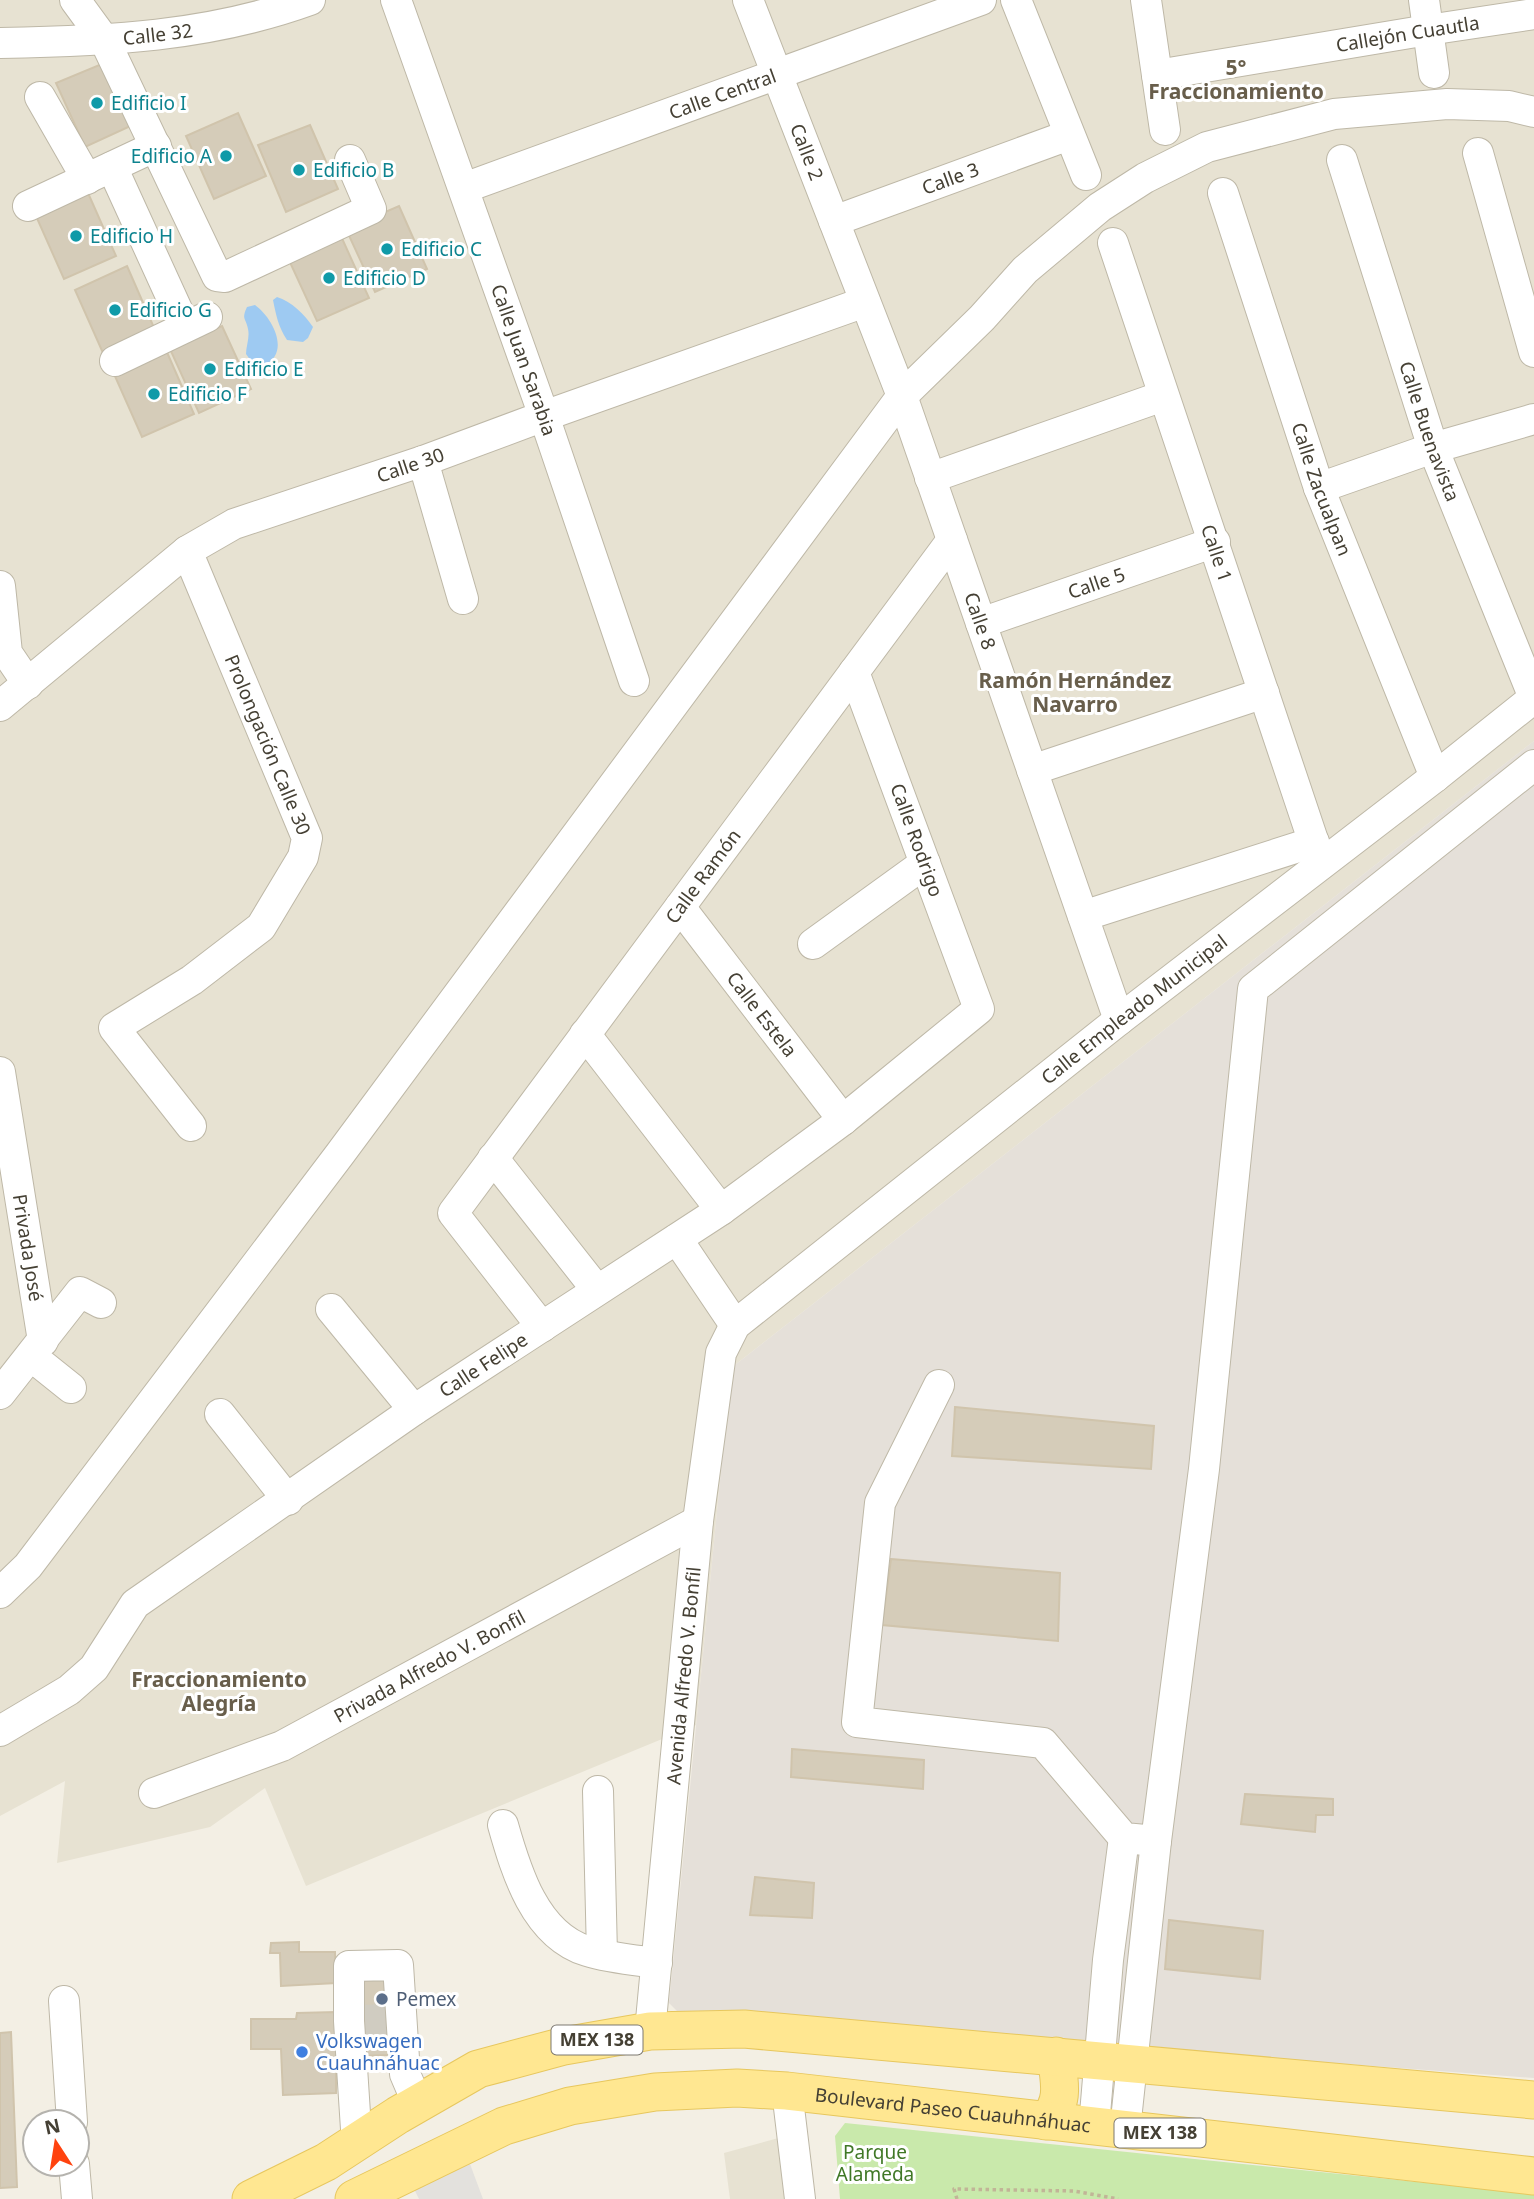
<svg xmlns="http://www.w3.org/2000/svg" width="1534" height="2199" viewBox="0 0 1534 2199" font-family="'Noto Sans',sans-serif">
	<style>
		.residential { fill: #e7e2d2 }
		.industrial { fill: #e5e0d9 }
		.green { fill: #c9e9ab }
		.parking { fill: #e3e1dd }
		.water { fill: #9ecaf2 }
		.building { fill: #d5ccb9; stroke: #d0c4ac; stroke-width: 2 }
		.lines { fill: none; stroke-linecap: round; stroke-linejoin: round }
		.minor-tunnel { stroke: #d0ccc1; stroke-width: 30; stroke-dasharray: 30 15; stroke-linecap: butt }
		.minor-casing { stroke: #beb8a7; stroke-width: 32 }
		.major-casing { stroke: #e7c75e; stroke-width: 39 }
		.path { stroke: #c1b597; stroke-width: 3.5; stroke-dasharray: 3.5 3.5; stroke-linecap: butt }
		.minor { stroke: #fff; stroke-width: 30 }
		.major { stroke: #ffe791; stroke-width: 37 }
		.culture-dot { fill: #0f9aa8; stroke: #fff; stroke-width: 2.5 }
		.service-dot { fill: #5c6f8a; stroke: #fff; stroke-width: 2.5 }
		.shop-dot { fill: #3f7fe0; stroke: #fff; stroke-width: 2.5 }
		.labels { text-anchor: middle; stroke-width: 6; stroke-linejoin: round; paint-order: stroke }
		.shield { fill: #fff; stroke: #7d7971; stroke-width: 2 }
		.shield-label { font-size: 18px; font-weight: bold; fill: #454034 }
		.street-label { font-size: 19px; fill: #454034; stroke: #fff }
		.culture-label { font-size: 19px; fill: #0d838f; stroke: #fff; text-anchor: start }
		.service-label { font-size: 19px; fill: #4e5e75; stroke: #fff; text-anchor: start }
		.shop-label { font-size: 19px; fill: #366cbe; stroke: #fff; text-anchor: start }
		.park-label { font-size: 19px; fill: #407826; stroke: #fff }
		.neighbourhood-label { font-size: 21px; font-weight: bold; fill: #685e4b; stroke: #fff }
	</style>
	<rect width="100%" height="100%" fill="#f3efe4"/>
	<path class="residential" d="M 0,0 L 1534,0 L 1534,741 L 731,1368 L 696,1725 L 306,1886 L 265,1788 L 210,1827 L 57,1863 L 65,1781 L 0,1816 Z
		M 793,2134 L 799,2199 L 730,2199 L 724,2153 Z"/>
	<path class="industrial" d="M 1534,741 L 1534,2078 L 680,2014 L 669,2003 L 731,1368 Z"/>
	<path class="green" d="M 845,2123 L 1534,2194 L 1534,2199 L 840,2199 L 835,2136 Z"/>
	<path class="parking" d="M 470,2164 L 483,2199 L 419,2199 L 414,2189 Z"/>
	<path class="water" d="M 277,297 C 291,301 305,315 313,327 L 308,338 L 303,342 L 287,340 C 278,326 276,315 273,300 Z
		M 255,305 C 273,318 291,353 264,365 L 251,361 L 246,354 C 246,346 250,337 248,329 C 246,318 241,320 247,307 Z"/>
	<path class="building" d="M 109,61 L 137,123 L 85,147 L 56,83 Z
		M 238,113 L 266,176 L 214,199 L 186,136 Z
		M 310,125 L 338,189 L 286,212 L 258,145 Z
		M 88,193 L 116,256 L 64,279 L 36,216 Z
		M 399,206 L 427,269 L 375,292 L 346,229 Z
		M 340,234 L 369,298 L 317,321 L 288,258 Z
		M 127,266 L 155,330 L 103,353 L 75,290 Z
		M 222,326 L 251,389 L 199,413 L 170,349 Z
		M 166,350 L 194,414 L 142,437 L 114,374 Z
		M 955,1407 L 1154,1426 L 1151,1469 L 952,1456 Z
		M 891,1559 L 1060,1573 L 1058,1641 L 882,1625 Z
		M 792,1749 L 924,1760 L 923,1789 L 791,1777 Z
		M 1245,1794 L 1333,1799 L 1333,1815 L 1316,1815 L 1315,1832 L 1241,1824 Z
		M 755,1877 L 814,1883 L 812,1918 L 750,1915 Z
		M 1169,1920 L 1263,1931 L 1260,1979 L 1165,1969 Z
		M 299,1942 L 299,1952 L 335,1952 L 336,1983 L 281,1986 L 280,1953 L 270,1953 L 271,1943 Z
		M 386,1959 L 388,2055 L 362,2056 L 360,1960 Z
		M 336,2012 L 336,2093 L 283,2095 L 281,2049 L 251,2049 L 251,2019 L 296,2019 L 297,2013 Z
		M 11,2032 L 17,2187 L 0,2188 L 0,2033 Z"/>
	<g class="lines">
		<path class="minor-tunnel" d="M 361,2020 L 387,2019"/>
		<g class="minor-casing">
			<g id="minor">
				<path d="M 75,0 L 105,41 L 217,276 L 225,277 L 371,209 L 350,160"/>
				<path id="s1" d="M 396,0 L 544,416 L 634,681"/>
				<path id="s2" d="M 748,0 L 902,396 L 1119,1020"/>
				<path d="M 1016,0 L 1086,175"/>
				<path d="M 1146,0 L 1165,130"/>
				<path d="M 1424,0 L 1434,73"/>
				<path id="s3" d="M 0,43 C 107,41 208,37 310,0"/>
				<path id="s4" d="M 1157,75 L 1428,30 L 1534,14"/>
				<path d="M 40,97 L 87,179"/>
				<path d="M 1478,153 L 1534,352"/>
				<path id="s5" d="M 1342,160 L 1433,448 L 1534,698"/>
				<path d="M 112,167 L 185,327"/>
				<path id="s6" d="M 464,188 L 981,0"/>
				<path id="s7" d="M 1223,193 L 1319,488 L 1435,777"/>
				<path d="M 28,206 L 156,146"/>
				<path id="s8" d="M 834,221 L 1069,135"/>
				<path id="s9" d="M 1113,243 L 1321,864"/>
				<path d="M 115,361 L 207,317"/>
				<path d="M 423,461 L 463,599"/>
				<path d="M 930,478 L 1163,396"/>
				<path d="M 1319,488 L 1433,448 L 1534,419"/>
				<path id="s10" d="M 187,551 L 307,838 L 303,857 L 261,927 L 192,980 L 114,1028 L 191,1126"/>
				<path d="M 0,586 L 7,653 L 28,684"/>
				<path id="s11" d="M 981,623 L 1215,542"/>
				<path id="s12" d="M 0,706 L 187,551 L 234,524 L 423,461 L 544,416 L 865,302"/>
				<path d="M 1032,770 L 1264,693"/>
				<path id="s13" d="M 680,907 L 843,1120"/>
				<path d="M 1083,916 L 1314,842"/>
				<path d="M 813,944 L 925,863"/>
				<path d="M 585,1034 L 721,1210"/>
				<path id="s14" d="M 0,1072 L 43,1341"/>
				<path d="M 493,1158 L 597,1290"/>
				<path d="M 677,1239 L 735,1325"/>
				<path d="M 331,1309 L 414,1410"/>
				<path id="s15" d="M 542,1327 L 453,1213 L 952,540"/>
				<path d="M 31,1356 L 71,1388"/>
				<path d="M 939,1385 L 880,1503 L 857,1722 L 1043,1743 L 1124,1838 L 1156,1841"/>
				<path d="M 0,1394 L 80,1292 L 101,1303"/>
				<path d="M 220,1414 L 288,1500"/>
				<path d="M 0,1593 L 28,1566 L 340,1154 L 902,396 L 982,318 L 1025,270 L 1100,207 L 1145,178 L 1207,147 L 1334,114 L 1447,104 L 1509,106 L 1534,112"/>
				<path id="s16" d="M 0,1731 L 69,1690 L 94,1668 L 135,1604 L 414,1410 L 721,1210 L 843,1120 L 979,1009 L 854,672"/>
				<path d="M 598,1791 L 602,1954"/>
				<path id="s17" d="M 154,1793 L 282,1746 L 698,1521"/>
				<path d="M 503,1825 C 516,1871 535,1935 587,1951 C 609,1958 634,1960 657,1963"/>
				<path d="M 64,2001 L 72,2122"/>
				<path id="s18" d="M 650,2031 L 698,1521 L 721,1353 L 735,1325 L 1119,1020 L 1435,777 L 1534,698"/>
				<path d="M 787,2091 L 800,2199"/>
				<path d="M 1094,2126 L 1108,1960 L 1124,1838"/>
				<path d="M 356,2129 L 349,2021 L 349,1966 L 398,1965 L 405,2074 L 414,2095"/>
				<path d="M 1125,2129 L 1156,1841 L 1204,1469 L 1253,989 L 1534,765"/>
				<path d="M 74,2164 L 77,2199"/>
			</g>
		</g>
		<g class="major-casing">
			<g id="major">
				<path d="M 1046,2121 C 1066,2102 1059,2080 1056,2056"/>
				<path d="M 251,2199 L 326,2162 L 398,2115 L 478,2069 L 564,2046 L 650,2031 L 744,2029 L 1534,2100"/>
				<path id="s19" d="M 354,2199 L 504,2126 L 570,2106 L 655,2092 L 737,2088 L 787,2091 L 1534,2176"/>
			</g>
		</g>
		<path class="path" d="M 957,2199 L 954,2189 L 1074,2191 L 1118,2199"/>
		<use href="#minor" class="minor"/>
		<use href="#major" class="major"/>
	</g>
	<g class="culture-dot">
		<circle cx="97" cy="103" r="7"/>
		<circle cx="226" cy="156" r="7"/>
		<circle cx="299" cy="170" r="7"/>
		<circle cx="76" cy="236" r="7"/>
		<circle cx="387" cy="249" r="7"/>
		<circle cx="329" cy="278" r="7"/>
		<circle cx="115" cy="310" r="7"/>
		<circle cx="210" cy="369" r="7"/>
		<circle cx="154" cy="394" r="7"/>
	</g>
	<circle class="service-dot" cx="382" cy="1999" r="7"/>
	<circle class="shop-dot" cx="302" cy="2052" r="7"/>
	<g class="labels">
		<g class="shield">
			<rect x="551.5" y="2025.5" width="91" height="29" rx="5"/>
			<rect x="1114.5" y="2118.5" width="91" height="29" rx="5"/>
		</g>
		<g class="shield-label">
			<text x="597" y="2046">MEX 138</text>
			<text x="1160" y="2139">MEX 138</text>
		</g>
		<g class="street-label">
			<text dy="7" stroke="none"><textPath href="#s3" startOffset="158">Calle 32</textPath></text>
			<text dy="7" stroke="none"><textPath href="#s4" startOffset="254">Callejón Cuautla</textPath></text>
			<text dy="7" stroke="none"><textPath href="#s6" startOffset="275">Calle Central</textPath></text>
			<text dy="7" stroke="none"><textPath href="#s2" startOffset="163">Calle 2</textPath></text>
			<text dy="7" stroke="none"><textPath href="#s8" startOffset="124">Calle 3</textPath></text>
			<text dy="7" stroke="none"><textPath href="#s1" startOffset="382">Calle Juan Sarabia</textPath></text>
			<text dy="7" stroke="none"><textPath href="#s5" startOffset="285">Calle Buenavista</textPath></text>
			<text dy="7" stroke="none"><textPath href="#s12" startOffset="483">Calle 30</textPath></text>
			<text dy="7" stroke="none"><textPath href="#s7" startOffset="312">Calle Zacualpan</textPath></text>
			<text dy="7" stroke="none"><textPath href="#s9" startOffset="327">Calle 1</textPath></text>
			<text dy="7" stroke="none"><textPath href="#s11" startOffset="122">Calle 5</textPath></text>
			<text dy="7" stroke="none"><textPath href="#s2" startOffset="663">Calle 8</textPath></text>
			<text dy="7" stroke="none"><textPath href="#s10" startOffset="210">Prolongación Calle 30</textPath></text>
			<text transform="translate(917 840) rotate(70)" y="7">Calle Rodrigo</text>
			<text dy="7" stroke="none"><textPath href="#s15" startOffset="564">Calle Ramón</textPath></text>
			<text dy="7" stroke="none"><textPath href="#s18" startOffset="1222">Calle Empleado Municipal</textPath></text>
			<text dy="7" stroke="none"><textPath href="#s13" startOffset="135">Calle Estela</textPath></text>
			<text dy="7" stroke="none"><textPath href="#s14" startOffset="178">Privada José</textPath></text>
			<text dy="7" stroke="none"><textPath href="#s16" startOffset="612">Calle Felipe</textPath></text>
			<text dy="7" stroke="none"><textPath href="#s17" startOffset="304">Privada Alfredo V. Bonfil</textPath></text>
			<text dy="7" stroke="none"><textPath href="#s18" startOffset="357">Avenida Alfredo V. Bonfil</textPath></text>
			<text dy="7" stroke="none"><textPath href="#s19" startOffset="621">Boulevard Paseo Cuauhnáhuac</textPath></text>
		</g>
		<g class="culture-label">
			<text x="111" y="110">Edificio I</text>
			<text x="212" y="163" text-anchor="end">Edificio A</text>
			<text x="313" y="177">Edificio B</text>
			<text x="90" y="243">Edificio H</text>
			<text x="401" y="256">Edificio C</text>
			<text x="343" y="285">Edificio D</text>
			<text x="129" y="317">Edificio G</text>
			<text x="224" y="376">Edificio E</text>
			<text x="168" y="401">Edificio F</text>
		</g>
		<g class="service-label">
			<text x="396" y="2006">Pemex</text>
		</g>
		<g class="shop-label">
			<text x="316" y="2048">Volkswagen<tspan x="316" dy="22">Cuauhnáhuac</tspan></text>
		</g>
		<g class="park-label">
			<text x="875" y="2159">Parque<tspan x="875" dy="22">Alameda</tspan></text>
		</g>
		<g class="neighbourhood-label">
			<text x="1236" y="75">5°<tspan x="1236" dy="24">Fraccionamiento</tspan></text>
			<text x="1075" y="688">Ramón Hernández<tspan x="1075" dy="24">Navarro</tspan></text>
			<text x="219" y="1687">Fraccionamiento<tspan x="219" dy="24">Alegría</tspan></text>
		</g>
	</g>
	<g transform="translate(56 2143) rotate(348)"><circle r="33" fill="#ffffff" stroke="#b5b3ae" stroke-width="2"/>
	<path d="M0-5L12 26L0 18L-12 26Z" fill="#ff430f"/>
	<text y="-10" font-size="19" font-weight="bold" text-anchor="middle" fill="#454034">N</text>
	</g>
</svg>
